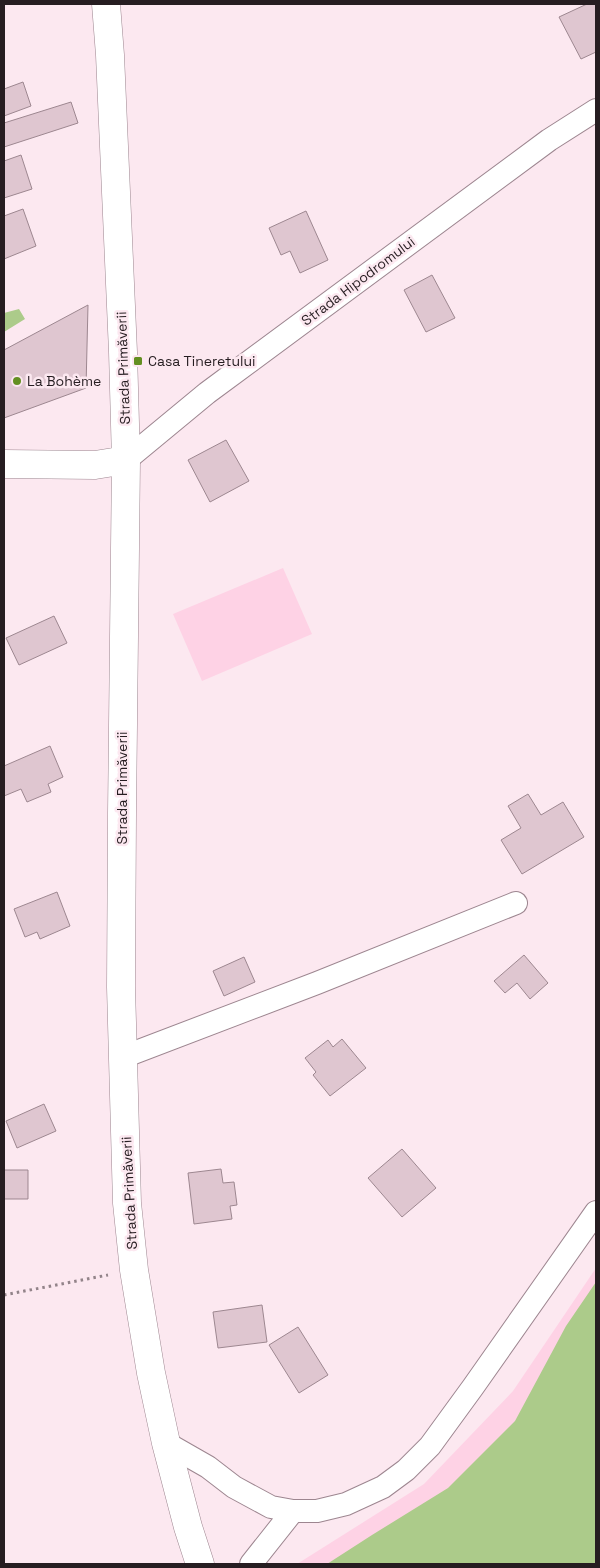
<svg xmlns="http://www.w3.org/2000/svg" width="600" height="1568" viewBox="0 0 600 1568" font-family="'Space Grotesk',sans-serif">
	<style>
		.green { fill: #fed2e5 }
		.water { fill: #accb8a }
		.building { fill: #dfc6d0; stroke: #9d8790 }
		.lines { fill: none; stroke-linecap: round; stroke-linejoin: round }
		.street-casing { stroke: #9d8690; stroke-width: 24 }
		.secondary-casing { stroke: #9d8690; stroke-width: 29 }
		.path { stroke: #928389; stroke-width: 3; stroke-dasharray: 2.5 4; stroke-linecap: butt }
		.street { stroke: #fff; stroke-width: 22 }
		.secondary { stroke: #fff; stroke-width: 28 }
		.poi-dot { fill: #638f21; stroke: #fce8f0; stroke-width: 2 }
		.labels { text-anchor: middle; stroke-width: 5; stroke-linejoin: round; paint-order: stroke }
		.street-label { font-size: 14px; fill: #261d21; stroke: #fce8f0 }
		.poi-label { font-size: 14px; fill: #261d21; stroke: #fce8f0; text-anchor: start }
	</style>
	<rect width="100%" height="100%" fill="#fce8f0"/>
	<path class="green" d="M 283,568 L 312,634 L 202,681 L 173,614 Z
		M 596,1268 L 596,1564 L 297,1564 L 424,1484 L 513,1391 Z"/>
	<path class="water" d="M 19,309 L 25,319 L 4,332 L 4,313 Z
		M 596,1282 L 596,1564 L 327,1564 L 372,1535 L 448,1488 L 515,1421 L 566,1326 Z"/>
	<path class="building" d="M 587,4 L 596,4 L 596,52 L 581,59 L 559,17 Z
		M 23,82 L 31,106 L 4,116 L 4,89 Z
		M 71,102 L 78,123 L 4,147 L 4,123 Z
		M 21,155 L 32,189 L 4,198 L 4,161 Z
		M 23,209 L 36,246 L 4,259 L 4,216 Z
		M 306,211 L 328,260 L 300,273 L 290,251 L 281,255 L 269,228 Z
		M 432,275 L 455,318 L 426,332 L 404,290 Z
		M 88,305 L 86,388 L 4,418 L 4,350 Z
		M 226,440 L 249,481 L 210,502 L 188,460 Z
		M 54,616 L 67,643 L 19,665 L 6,638 Z
		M 50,746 L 63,777 L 48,784 L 51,792 L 27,802 L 21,789 L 4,796 L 4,766 Z
		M 528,794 L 541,815 L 563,802 L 584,837 L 522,874 L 501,840 L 521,828 L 508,806 Z
		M 57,892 L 70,926 L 40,939 L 37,932 L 25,937 L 14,909 Z
		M 524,955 L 548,983 L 530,999 L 517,983 L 505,993 L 494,981 Z
		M 244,957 L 255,982 L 224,996 L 213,971 Z
		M 342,1039 L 366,1068 L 330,1096 L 313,1075 L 316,1072 L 305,1058 L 328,1040 L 333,1047 Z
		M 44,1104 L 56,1131 L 17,1148 L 6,1121 Z
		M 402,1149 L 436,1188 L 402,1217 L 368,1178 Z
		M 221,1169 L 223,1183 L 234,1182 L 237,1205 L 230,1206 L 232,1219 L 194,1224 L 188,1173 Z
		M 4,1170 L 28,1170 L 28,1199 L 4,1199 Z
		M 262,1305 L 267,1342 L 218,1348 L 213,1312 Z
		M 298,1327 L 328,1375 L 299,1393 L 269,1345 Z"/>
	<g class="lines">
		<g class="street-casing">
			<path id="street" d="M 126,460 L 207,393 L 549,140 L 596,110
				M 123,1057 L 317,983 L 516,903
				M 166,1443 L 208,1467 L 234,1487 L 271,1507 L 293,1511 L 317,1511 L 346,1504 L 383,1487 L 406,1470 L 430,1446 L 473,1387 L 596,1212
				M 251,1564 L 293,1511"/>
		</g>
		<g class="secondary-casing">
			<path id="secondary" d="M 106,4 L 110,55 L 123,352 L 126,460 L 122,814 L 121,987 L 127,1203 L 134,1270 L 151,1373 L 166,1443 L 188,1527 L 200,1564
				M 4,464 L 95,465 L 126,460"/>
		</g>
		<path class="path" d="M 4,1295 L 108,1275"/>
		<use href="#street" class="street"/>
		<use href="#secondary" class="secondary"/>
	</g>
	<g class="poi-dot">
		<rect x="133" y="356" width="10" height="10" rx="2.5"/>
		<circle cx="17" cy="381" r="5"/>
	</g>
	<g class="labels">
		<g class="street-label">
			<text transform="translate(358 281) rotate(-37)" y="5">Strada Hipodromului</text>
			<text transform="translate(123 368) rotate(-92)" y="5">Strada Primăverii</text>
			<text transform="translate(122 788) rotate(-90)" y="5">Strada Primăverii</text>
			<text transform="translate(129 1193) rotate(-93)" y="5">Strada Primăverii</text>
		</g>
		<g class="poi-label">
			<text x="148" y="366">Casa Tineretului</text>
			<text x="27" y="386">La Bohème</text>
		</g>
	</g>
	<rect width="600" height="1568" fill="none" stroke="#261d21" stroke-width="10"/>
</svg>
